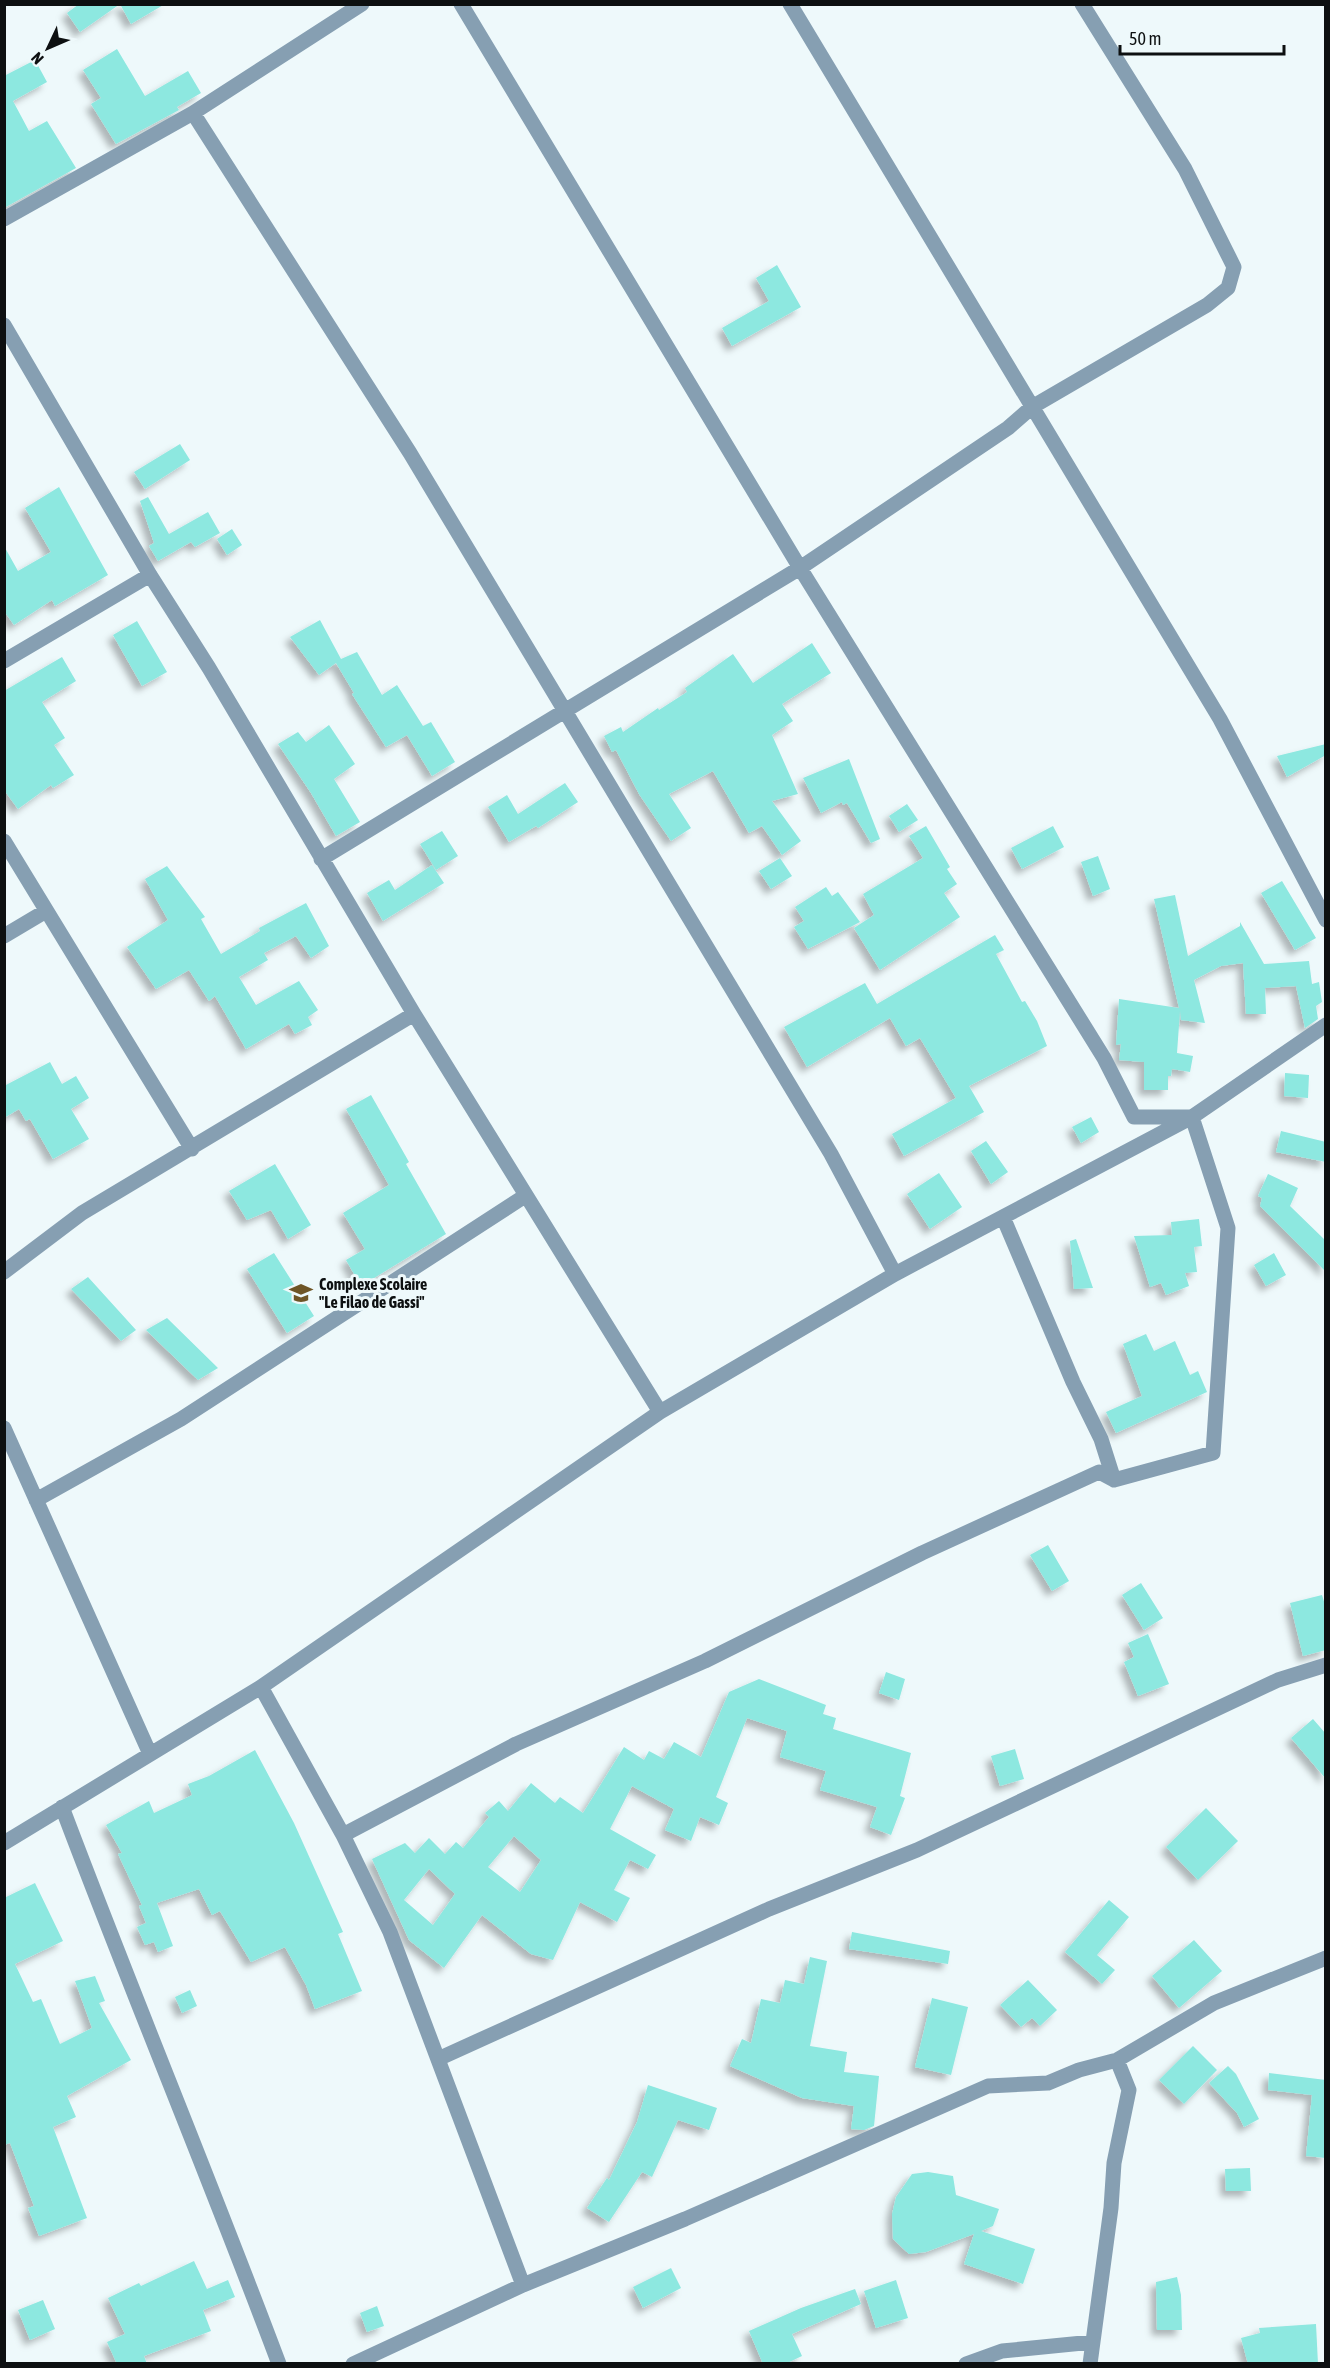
<svg xmlns="http://www.w3.org/2000/svg" width="1330" height="2368" viewBox="0 0 1330 2368" font-family="'Asap Condensed',sans-serif">
	<style>
		.building { fill: #8de8e0; fill-rule: evenodd; filter: url(#shadow) }
		.lines { fill: none; stroke-linecap: round; stroke-linejoin: round }
		.minor { stroke: #869fb2; stroke-width: 15 }
		.labels { text-anchor: middle; stroke-width: 6; stroke-linejoin: round; paint-order: stroke }
		.poi-label { font-size: 16px; font-weight: bold; fill: #0d1011; stroke: #eef9fb; text-anchor: start }
	</style>
	<defs>
		<filter id="shadow"><feDropShadow dx="-5.5" dy="5.5" stdDeviation="3" flood-color="#0004"/></filter>
	</defs>
	<rect width="100%" height="100%" fill="#eef9fb"/>
	<path class="building" d="M 79,4 L 120,4 L 80,32 L 67,13 Z
		M 120,4 L 165,4 L 131,24 Z
		M 117,49 L 145,96 L 188,71 L 201,93 L 177,107 L 179,110 L 116,144 L 91,104 L 101,98 L 83,70 Z
		M 35,60 L 47,82 L 13,101 L 29,131 L 47,121 L 76,168 L 4,208 L 4,76 Z
		M 777,265 L 801,307 L 732,346 L 722,328 L 769,301 L 756,278 Z
		M 180,444 L 190,460 L 145,489 L 134,472 Z
		M 59,487 L 108,575 L 55,606 L 52,600 L 14,625 L 4,611 L 4,546 L 18,571 L 51,552 L 25,508 Z
		M 148,497 L 169,534 L 208,512 L 220,533 L 195,547 L 191,542 L 158,561 L 149,546 L 154,543 L 140,501 Z
		M 232,529 L 242,545 L 227,555 L 217,539 Z
		M 320,620 L 341,659 L 357,652 L 382,695 L 397,685 L 423,726 L 431,722 L 455,762 L 432,776 L 407,735 L 386,747 L 352,694 L 354,693 L 336,663 L 319,675 L 290,637 Z
		M 137,621 L 167,672 L 142,686 L 113,635 Z
		M 812,643 L 831,673 L 782,704 L 793,721 L 772,735 L 798,794 L 772,801 L 801,841 L 782,855 L 762,826 L 749,833 L 713,771 L 669,794 L 691,828 L 671,841 L 639,794 L 616,750 L 612,752 L 604,736 L 621,727 L 623,732 L 658,708 L 659,710 L 687,692 L 685,688 L 733,654 L 753,683 Z
		M 62,657 L 76,681 L 42,702 L 65,738 L 54,745 L 74,775 L 53,788 L 51,785 L 18,809 L 4,790 L 4,691 Z
		M 329,725 L 355,764 L 334,779 L 360,822 L 336,836 L 311,793 L 278,744 L 298,732 L 306,742 Z
		M 1326,744 L 1326,755 L 1287,777 L 1277,756 Z
		M 849,759 L 880,839 L 871,843 L 847,803 L 843,805 L 842,802 L 821,813 L 803,778 Z
		M 565,783 L 578,802 L 538,828 L 536,826 L 509,842 L 488,807 L 507,795 L 518,814 Z
		M 907,804 L 918,820 L 899,832 L 889,816 Z
		M 926,826 L 950,867 L 947,869 L 957,884 L 944,893 L 960,917 L 880,970 L 854,928 L 874,915 L 863,894 L 923,858 L 909,836 Z
		M 1053,826 L 1064,847 L 1022,869 L 1011,848 Z
		M 442,831 L 458,856 L 436,870 L 420,844 Z
		M 1098,856 L 1110,889 L 1093,896 L 1081,862 Z
		M 780,858 L 792,876 L 771,889 L 759,871 Z
		M 432,865 L 444,883 L 383,921 L 367,893 L 389,880 L 395,890 Z
		M 167,866 L 205,917 L 201,919 L 221,954 L 260,931 L 259,928 L 306,903 L 329,946 L 311,958 L 296,936 L 264,953 L 268,960 L 239,977 L 256,1005 L 299,981 L 318,1010 L 308,1017 L 312,1025 L 295,1034 L 289,1024 L 246,1049 L 215,996 L 209,1001 L 189,970 L 156,989 L 127,947 L 168,920 L 145,879 Z
		M 1282,881 L 1316,938 L 1295,950 L 1261,893 Z
		M 826,887 L 832,896 L 838,892 L 860,922 L 808,949 L 794,927 L 804,921 L 795,907 Z
		M 1175,895 L 1188,956 L 1240,926 L 1240,922 L 1264,964 L 1309,961 L 1312,984 L 1319,982 L 1322,1002 L 1316,1006 L 1318,1019 L 1305,1028 L 1296,986 L 1265,988 L 1266,1014 L 1246,1014 L 1243,963 L 1221,966 L 1194,980 L 1205,1023 L 1181,1020 L 1180,1011 L 1177,1053 L 1193,1056 L 1190,1072 L 1172,1069 L 1171,1076 L 1168,1076 L 1168,1090 L 1144,1090 L 1144,1062 L 1119,1060 L 1121,1044 L 1116,1045 L 1119,999 L 1179,1008 L 1154,899 Z
		M 995,935 L 1004,950 L 996,954 L 1022,1002 L 1025,1001 L 1037,1021 L 1047,1046 L 969,1086 L 984,1112 L 904,1156 L 892,1134 L 956,1098 L 920,1038 L 906,1046 L 890,1018 L 807,1067 L 784,1027 L 865,983 L 877,1004 Z
		M 50,1062 L 62,1084 L 76,1076 L 89,1098 L 71,1109 L 89,1139 L 53,1159 L 30,1119 L 26,1121 L 19,1109 L 4,1118 L 4,1086 Z
		M 1285,1073 L 1309,1075 L 1308,1098 L 1284,1096 Z
		M 371,1095 L 409,1162 L 406,1164 L 446,1234 L 361,1286 L 346,1260 L 365,1249 L 343,1213 L 389,1185 L 346,1109 Z
		M 1091,1117 L 1099,1132 L 1081,1143 L 1072,1127 Z
		M 1281,1131 L 1326,1142 L 1326,1162 L 1276,1152 Z
		M 986,1141 L 1008,1172 L 991,1184 L 971,1151 Z
		M 275,1164 L 311,1225 L 288,1239 L 271,1210 L 247,1220 L 229,1191 Z
		M 939,1173 L 962,1207 L 930,1229 L 907,1194 Z
		M 1268,1174 L 1298,1188 L 1290,1206 L 1326,1241 L 1326,1272 L 1260,1206 L 1262,1198 L 1258,1196 Z
		M 1199,1219 L 1202,1246 L 1194,1247 L 1197,1272 L 1185,1273 L 1189,1286 L 1166,1295 L 1161,1283 L 1150,1287 L 1134,1236 L 1172,1235 L 1171,1222 Z
		M 1076,1239 L 1093,1288 L 1074,1289 L 1070,1241 Z
		M 274,1253 L 314,1316 L 287,1333 L 247,1269 Z
		M 1274,1253 L 1286,1275 L 1266,1286 L 1254,1265 Z
		M 88,1277 L 136,1330 L 121,1341 L 71,1289 Z
		M 167,1318 L 218,1368 L 198,1380 L 146,1330 Z
		M 1146,1334 L 1154,1351 L 1175,1341 L 1190,1375 L 1198,1371 L 1207,1392 L 1116,1433 L 1106,1412 L 1142,1396 L 1123,1344 Z
		M 1048,1545 L 1069,1581 L 1052,1591 L 1030,1555 Z
		M 1141,1583 L 1163,1618 L 1144,1630 L 1122,1595 Z
		M 1322,1595 L 1326,1608 L 1326,1650 L 1303,1656 L 1290,1603 Z
		M 1148,1634 L 1169,1684 L 1138,1696 L 1124,1662 L 1134,1657 L 1128,1643 Z
		M 886,1672 L 905,1679 L 899,1700 L 879,1693 Z
		M 759,1679 L 826,1705 L 823,1714 L 836,1718 L 833,1729 L 911,1753 L 900,1796 L 905,1798 L 891,1835 L 870,1827 L 877,1807 L 820,1790 L 826,1771 L 780,1757 L 787,1731 L 747,1718 L 716,1797 L 728,1803 L 719,1825 L 700,1817 L 691,1841 L 665,1830 L 674,1809 L 632,1786 L 610,1829 L 656,1855 L 648,1869 L 630,1860 L 614,1890 L 630,1898 L 617,1922 L 580,1902 L 553,1960 L 531,1954 L 482,1915 L 444,1968 L 409,1940 L 372,1859 L 405,1843 L 415,1853 L 429,1838 L 445,1854 L 456,1842 L 463,1848 L 489,1817 L 485,1813 L 499,1801 L 508,1811 L 531,1783 L 555,1803 L 560,1797 L 583,1813 L 624,1747 L 644,1760 L 649,1751 L 664,1759 L 674,1742 L 701,1757 L 729,1692 ZM 514,1836 L 541,1860 L 520,1892 L 488,1867 ZM 429,1869 L 455,1894 L 433,1925 L 404,1900 Z
		M 1313,1719 L 1326,1734 L 1326,1779 L 1291,1738 Z
		M 1015,1749 L 1024,1779 L 1000,1786 L 991,1756 Z
		M 255,1750 L 294,1823 L 343,1932 L 338,1934 L 362,1991 L 315,2009 L 306,1985 L 285,1947 L 251,1962 L 220,1911 L 212,1915 L 199,1889 L 157,1903 L 173,1946 L 158,1952 L 154,1942 L 145,1945 L 137,1927 L 146,1923 L 139,1906 L 142,1905 L 118,1854 L 122,1853 L 106,1825 L 149,1801 L 154,1813 L 186,1798 L 192,1795 L 188,1784 L 209,1776 Z
		M 1206,1808 L 1238,1841 L 1198,1880 L 1166,1847 Z
		M 35,1883 L 63,1941 L 15,1964 L 33,2002 L 41,1999 L 60,2044 L 92,2028 L 75,1981 L 95,1976 L 105,2001 L 99,2003 L 131,2060 L 67,2096 L 76,2117 L 53,2127 L 87,2218 L 39,2236 L 28,2208 L 34,2206 L 10,2143 L 4,2145 L 4,1898 Z
		M 1109,1900 L 1129,1917 L 1097,1955 L 1115,1970 L 1102,1984 L 1065,1952 Z
		M 852,1932 L 950,1951 L 948,1964 L 849,1949 Z
		M 1194,1940 L 1222,1971 L 1179,2008 L 1152,1976 Z
		M 810,1957 L 827,1961 L 810,2046 L 847,2052 L 844,2072 L 879,2076 L 874,2126 L 864,2130 L 851,2129 L 854,2106 L 802,2098 L 730,2066 L 742,2039 L 751,2043 L 761,1999 L 780,2003 L 785,1980 L 804,1984 Z
		M 1028,1980 L 1057,2010 L 1040,2026 L 1032,2018 L 1021,2027 L 1000,2005 Z
		M 190,1990 L 197,2006 L 182,2013 L 175,1997 Z
		M 932,1998 L 968,2007 L 951,2075 L 915,2067 Z
		M 1193,2046 L 1217,2070 L 1184,2104 L 1159,2080 Z
		M 1228,2066 L 1236,2074 L 1259,2119 L 1244,2127 L 1237,2113 L 1209,2083 Z
		M 1269,2073 L 1326,2080 L 1326,2158 L 1306,2156 L 1312,2095 L 1268,2090 Z
		M 648,2085 L 717,2108 L 709,2130 L 678,2120 L 652,2177 L 642,2172 L 609,2222 L 587,2208 L 607,2178 L 609,2180 L 637,2122 Z
		M 1250,2168 L 1251,2191 L 1226,2191 L 1225,2169 Z
		M 928,2172 L 953,2176 L 956,2195 L 999,2209 L 993,2226 L 981,2231 L 1035,2249 L 1023,2284 L 964,2264 L 974,2234 L 926,2252 L 909,2254 L 893,2239 L 892,2214 L 896,2197 L 912,2174 Z
		M 194,2261 L 207,2289 L 228,2280 L 235,2297 L 203,2310 L 211,2331 L 144,2356 L 147,2364 L 117,2364 L 107,2342 L 125,2334 L 108,2298 L 139,2283 L 141,2286 Z
		M 671,2268 L 681,2288 L 643,2308 L 633,2287 Z
		M 1177,2277 L 1181,2295 L 1182,2330 L 1157,2330 L 1156,2282 Z
		M 896,2280 L 908,2318 L 876,2328 L 864,2291 Z
		M 855,2289 L 861,2304 L 792,2334 L 802,2356 L 785,2364 L 763,2364 L 749,2331 L 801,2308 Z
		M 43,2300 L 55,2329 L 30,2340 L 18,2310 Z
		M 377,2306 L 384,2326 L 367,2332 L 360,2313 Z
		M 1316,2324 L 1318,2364 L 1248,2364 L 1241,2338 L 1260,2333 L 1259,2328 Z"/>
	<g class="lines">
		<path class="minor" d="M 461,4 L 800,568 L 1104,1058 L 1134,1117 L 1189,1117
			M 790,4 L 1220,719 L 1326,920
			M 193,113 L 410,453 L 831,1154 L 895,1274
			M 4,219 L 193,113 L 362,4
			M 4,325 L 150,575 L 209,668 L 414,1014 L 660,1412
			M 4,661 L 150,575
			M 4,841 L 192,1149
			M 321,859 L 800,568 L 1008,428 L 1032,407 L 1207,305 L 1228,288 L 1234,267 L 1185,169 L 1082,4
			M 4,936 L 46,911
			M 1003,1217 L 1073,1382 L 1101,1439 L 1114,1480
			M 4,1272 L 82,1213 L 414,1014
			M 4,1428 L 150,1754
			M 36,1500 L 181,1419 L 525,1196
			M 261,1687 L 343,1835 L 390,1932 L 523,2285
			M 62,1807 C 132,1993 209,2177 279,2364
			M 343,1835 L 516,1744 L 705,1661 L 922,1553 L 1099,1472 L 1114,1480 L 1213,1453 L 1228,1228 L 1192,1117
			M 4,1843 L 261,1687 L 660,1412 L 895,1274 L 1192,1117 L 1326,1025
			M 438,2059 L 769,1909 L 917,1850 L 1278,1680 L 1326,1665
			M 353,2364 L 523,2285 L 685,2219 L 988,2086 L 1048,2083 L 1079,2070 L 1117,2060 L 1214,2003 L 1326,1958
			M 966,2364 L 1002,2351 L 1093,2342
			M 1090,2364 L 1111,2208 L 1114,2163 L 1129,2090 L 1117,2060"/>
	</g>
	<defs>
		<g id="school-bare" transform="scale(1.8)"><path d="M0-5L7-2L0 1L-7-2ZM-4 1L0 2.5L4 1V4Q0 6-4 4Z" fill="#6e5526" stroke="#eef9fb" stroke-width="2.5" paint-order="stroke"/></g>
	</defs>
	<g fill-rule="evenodd">
		<use href="#school-bare" x="301" y="1293"/>
	</g>
	<g class="labels">
		<g class="poi-label">
			<text x="319" y="1290">Complexe Scolaire<tspan x="319" dy="18">"Le Filao de Gassi"</tspan></text>
		</g>
	</g>
	<rect width="1330" height="2368" fill="none" stroke="#0d1011" stroke-width="12"/>
	<g transform="translate(48 48) rotate(226)" stroke="#eef9fb" stroke-width="4.5" paint-order="stroke">
	<path d="M0-4.5L10 22L0 15L-10 22Z" fill="#0d1011"/>
	<text y="-9" font-size="16" font-weight="bold" text-anchor="middle" fill="#0d1011">N</text>
	</g>
	<path d="M1120 45v9h164v-9" fill="none" stroke="#0d1011" stroke-width="3"/>
	<text x="1129" y="45" font-size="18" fill="#0d1011" stroke="#eef9fb" stroke-width="4.5" paint-order="stroke">50 m</text>
</svg>
